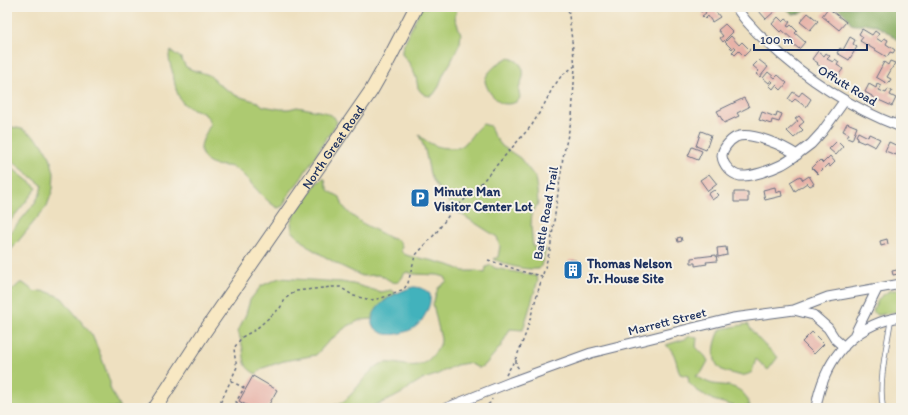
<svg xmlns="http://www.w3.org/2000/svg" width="908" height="415" viewBox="0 0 908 415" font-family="Itim,sans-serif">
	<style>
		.green { fill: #adca71; stroke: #647c68 }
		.forest { fill: #8aae63; stroke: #526e60 }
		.water { fill: #43b2bc; stroke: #2f708d }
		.building { fill: #e7b2a8 }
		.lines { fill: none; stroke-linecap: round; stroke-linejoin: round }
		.service-casing { stroke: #656d80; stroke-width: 6 }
		.minor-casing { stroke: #656d80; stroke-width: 11 }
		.secondary-casing { stroke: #656d80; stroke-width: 15 }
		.path { stroke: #656d80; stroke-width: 1.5; stroke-dasharray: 3 3; stroke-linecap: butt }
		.service { stroke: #fff; stroke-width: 4.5 }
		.minor { stroke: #fff; stroke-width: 9 }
		.secondary { stroke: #f8e8c3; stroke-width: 13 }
		.labels { text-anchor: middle; stroke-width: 4; stroke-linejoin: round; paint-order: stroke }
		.street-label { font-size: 13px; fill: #1b2f5e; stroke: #f7f3e8 }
		.poi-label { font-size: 13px; font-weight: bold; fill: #1b2f5e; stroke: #f7f3e8; text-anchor: start }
	</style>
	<rect width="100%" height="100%" fill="#f7f3e8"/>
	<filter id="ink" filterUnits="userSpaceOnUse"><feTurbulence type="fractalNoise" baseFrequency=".025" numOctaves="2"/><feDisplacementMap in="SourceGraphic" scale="8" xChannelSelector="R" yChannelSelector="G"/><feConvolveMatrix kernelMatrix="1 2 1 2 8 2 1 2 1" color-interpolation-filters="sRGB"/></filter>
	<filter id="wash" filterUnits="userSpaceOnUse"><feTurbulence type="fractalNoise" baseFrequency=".012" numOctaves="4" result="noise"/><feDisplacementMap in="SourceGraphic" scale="16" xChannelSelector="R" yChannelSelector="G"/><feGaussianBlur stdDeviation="0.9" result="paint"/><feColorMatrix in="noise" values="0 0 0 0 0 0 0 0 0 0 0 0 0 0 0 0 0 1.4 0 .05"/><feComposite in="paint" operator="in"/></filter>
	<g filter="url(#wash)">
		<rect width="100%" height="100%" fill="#eee0c0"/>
		<path class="green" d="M 421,7 L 457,7 L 455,18 L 461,34 L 460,43 L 451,62 L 444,73 L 438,88 L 434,94 L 430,96 L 425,95 L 421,92 L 418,88 L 416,77 L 409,63 L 402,54 L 402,49 L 405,42 Z
			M 171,51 L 181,58 L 186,67 L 195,71 L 200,72 L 209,75 L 221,86 L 237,96 L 258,102 L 263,106 L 280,109 L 289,109 L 297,107 L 324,112 L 334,117 L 337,122 L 331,132 L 326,138 L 314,159 L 310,164 L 300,180 L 288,195 L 283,206 L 278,208 C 269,204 256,189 249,181 C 245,177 241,172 236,169 C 225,162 211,171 203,156 C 197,146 206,134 210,125 C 209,109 191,112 183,103 C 176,95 175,84 173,74 C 172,69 169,63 169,56 C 169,54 170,53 171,51 Z
			M 508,58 C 518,59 525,67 523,77 C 522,81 520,85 519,89 C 518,92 520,94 520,97 C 519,104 506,105 501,103 C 499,102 496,99 494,97 C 490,94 486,86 485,81 C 485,73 501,60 508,58 Z
			M 483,124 L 490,126 L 493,134 L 502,146 L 520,158 L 535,177 L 537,190 L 538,204 L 532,212 L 531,226 L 533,247 L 546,249 L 541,266 L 539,269 C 523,270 508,266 494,259 L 498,257 L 500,246 L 497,237 L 456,211 L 435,184 L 430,174 L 425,150 L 419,135 C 429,144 437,148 451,148 C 454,148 458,148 460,147 C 469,143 473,130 483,124 Z
			M 7,126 L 22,129 L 33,136 L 42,144 L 50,157 L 54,173 L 53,189 L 47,206 L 7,255 L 7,237 L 34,204 L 40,194 L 42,185 L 7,157 Z
			M 7,164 L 37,188 L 7,225 Z
			M 323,179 L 325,179 L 326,185 L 329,191 L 340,197 L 343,206 L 350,214 L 362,223 L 381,233 L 390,238 L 398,240 L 402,246 L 401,251 L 404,254 L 409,256 L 434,261 L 452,266 L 463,271 L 477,271 L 485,273 L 486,267 L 491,265 L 495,268 L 536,276 L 538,280 L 523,330 L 510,329 L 501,346 L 485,365 L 479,368 L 468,363 L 456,365 L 436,375 L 421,380 L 411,386 L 404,392 L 393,398 L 369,408 L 331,408 C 334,404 340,404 344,401 C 358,390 366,371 381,364 C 386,362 389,363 394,363 C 409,366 422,369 433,355 C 437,350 441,346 441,339 L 433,304 L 438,288 L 447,281 L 445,277 L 438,275 L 414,274 L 407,272 L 404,274 C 396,292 388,276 378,275 C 372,275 367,276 362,276 L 339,265 L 310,248 L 292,231 L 291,223 L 294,215 L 317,183 Z
			M 279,278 L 341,282 L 353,284 L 381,292 L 391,290 L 396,293 L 385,300 L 375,312 L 372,319 L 360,320 L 346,327 L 327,343 L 316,355 L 284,361 L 263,368 L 256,374 C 243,367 245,362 243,350 C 242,344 240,338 238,331 L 246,314 L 250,300 L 261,286 Z
			M 20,283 L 23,283 L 35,292 L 40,291 L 48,292 L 62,298 L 92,335 L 101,356 L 110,382 L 110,388 L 120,408 L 7,408 L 7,295 Z
			M 901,289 L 901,311 L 879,315 C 876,315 873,313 873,309 C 877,302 879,296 887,293 L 888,291 Z
			M 748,324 C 753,335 768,349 778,357 L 768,370 L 756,359 L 752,372 C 746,376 741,376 734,374 C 730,373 725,372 722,370 C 709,362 715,339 721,329 Z
			M 690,336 L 697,338 L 696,347 L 705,356 L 708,361 L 702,372 L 696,376 C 701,379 708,383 713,384 C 731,386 744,386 750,406 L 737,407 L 713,400 L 696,390 L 689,383 L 688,376 L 680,374 C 676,364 676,352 666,345 L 685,339 Z"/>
		<path class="forest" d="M 784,7 L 822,7 L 809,9 L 801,13 L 793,14 Z
			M 836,7 L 890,7 L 897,13 L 901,19 L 901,42 C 891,36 883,27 870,24 C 864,23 858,27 851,24 C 848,16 843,12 836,7 Z"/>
		<path class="water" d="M 413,287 C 420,287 425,289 430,294 C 431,302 429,307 425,315 C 419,326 413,330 401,333 C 395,335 388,335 382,333 C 378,331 375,328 372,325 C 370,304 397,292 413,287 Z"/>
		<g id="blocks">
			<path class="building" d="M 697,7 L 708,7 L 710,10 L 713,8 L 720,17 L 712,22 L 708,16 L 705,19 L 702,16 L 706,13 L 704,10 L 701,12 Z
				M 758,7 L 774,7 L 776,10 L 766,19 L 758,10 L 759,9 Z
				M 828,8 L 846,22 L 839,30 L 822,16 Z
				M 808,13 L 818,21 L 810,30 L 800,22 Z
				M 778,17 L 783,22 L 786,19 L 790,22 L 787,26 L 789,27 L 791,25 L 797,31 L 795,33 L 805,42 L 799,49 L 791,42 L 793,40 L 782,30 L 780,32 L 772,24 Z
				M 725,24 L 733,32 L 723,42 L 720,38 L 723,36 L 718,30 Z
				M 862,29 L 872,35 L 875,31 L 879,34 L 876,38 L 882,42 L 884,38 L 888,40 L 886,44 L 895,50 L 893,53 L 890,52 L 887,57 L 860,41 L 863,37 L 859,34 Z
				M 731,36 L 739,45 L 742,42 L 750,50 L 744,56 L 739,51 L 735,55 L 732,52 L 736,48 L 734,46 L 732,49 L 725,42 Z
				M 850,37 L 855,40 L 853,44 L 857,47 L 849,60 L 837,53 L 840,48 L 843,50 Z
				M 818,51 L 824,56 L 826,53 L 830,56 L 827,59 L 833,62 L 835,59 L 839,62 L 837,65 L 843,69 L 837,77 L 831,72 L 830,74 L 817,64 L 818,63 L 812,59 Z
				M 759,60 L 768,67 L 760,77 L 756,74 L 759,71 L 753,66 Z
				M 890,61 L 895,63 L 887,77 L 891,79 L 888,84 L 876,77 L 884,62 L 888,65 Z
				M 768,72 L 775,78 L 778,75 L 787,83 L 781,90 L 776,85 L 773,89 L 769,85 L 773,82 L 771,80 L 769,83 L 763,78 Z
				M 869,84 L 876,88 L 877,84 L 881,86 L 879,90 L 886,93 L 888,89 L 892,91 L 890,95 L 896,98 L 892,106 L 872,97 L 872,96 L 865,92 Z
				M 793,92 L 799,96 L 802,92 L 811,99 L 806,107 L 795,99 L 792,102 L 788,99 Z
				M 744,98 L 749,107 L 737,113 L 739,116 L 724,123 L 717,111 Z
				M 762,112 L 776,117 L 777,112 L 782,114 L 779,122 L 772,120 L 771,124 L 759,120 Z
				M 799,116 L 804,122 L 799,126 L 803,130 L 794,138 L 787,131 L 798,121 L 795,119 Z
				M 847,123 L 857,127 L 852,140 L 847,138 L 849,134 L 843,131 Z
				M 701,131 L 711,135 L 706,150 L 696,146 Z
				M 858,132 L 868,137 L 869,134 L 880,139 L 875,147 L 865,142 L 864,143 L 857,140 L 858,137 L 856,136 Z
				M 837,141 L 843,147 L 836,155 L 829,149 Z
				M 889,142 L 900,147 L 896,155 L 885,151 Z
				M 692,147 L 702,151 L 698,160 L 688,156 Z
				M 900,151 L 901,151 L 901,160 L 897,158 Z
				M 830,156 L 835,162 L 830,167 L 828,164 L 818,174 L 812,168 L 820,160 L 823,163 Z
				M 709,174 L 717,184 L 708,191 L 700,180 Z
				M 800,176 L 803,180 L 809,176 L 814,184 L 810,186 L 807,183 L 795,191 L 790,182 Z
				M 775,187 L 776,193 L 781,191 L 782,196 L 765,200 L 763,190 Z
				M 714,190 L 719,195 L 712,200 L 708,194 Z
				M 734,192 L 748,192 L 748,202 L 734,202 Z
				M 681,237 L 682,241 L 678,242 L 677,238 Z
				M 887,239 L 888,244 L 881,246 L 880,241 Z
				M 726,247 L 727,255 L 718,257 L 717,248 Z
				M 716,255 L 717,261 L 706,262 L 707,264 L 695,266 L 695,263 L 691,263 L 691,258 Z
				M 569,260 L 576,260 L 575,264 L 580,265 L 578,276 L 566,274 Z
				M 897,270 L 898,274 L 893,275 L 892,271 Z
				M 812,332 L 824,344 L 814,354 L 802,342 Z
				M 253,376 L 277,390 L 267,408 L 246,408 L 248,406 L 239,401 Z"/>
		</g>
	</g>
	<g filter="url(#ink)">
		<use href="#blocks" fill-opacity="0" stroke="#656d80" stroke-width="1"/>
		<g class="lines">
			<g class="service-casing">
				<path id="service" d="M 895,125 L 901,111
					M 883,408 C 878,382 887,345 891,319"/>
			</g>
			<g class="minor-casing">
				<path id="minor" d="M 736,7 C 740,13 744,19 749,24 C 754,30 760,36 766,41 C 805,78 851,108 901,127
					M 797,155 C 784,146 751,131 736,137 C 730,140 722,149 722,156 C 723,165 731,174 740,176 C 751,177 771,170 781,165 C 787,162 792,158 797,155 L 799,153 L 811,144 L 822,132 L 845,100
					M 794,310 L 813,315 L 828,328 L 835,339 L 844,347
					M 854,336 L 877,289
					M 446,408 L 511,382 L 591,353 L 733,318 L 794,310 L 828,297 L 901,284
					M 816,408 C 817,402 818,396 820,390 C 832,350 860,323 901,317"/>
			</g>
			<g class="secondary-casing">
				<g id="secondary">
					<path id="s1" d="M 155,408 L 205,331 L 371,91 L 388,61 L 416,7"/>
				</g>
			</g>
			<path class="path" d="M 488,260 L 527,273 L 542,276
				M 516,360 L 516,365 L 520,370
				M 506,375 L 517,356 L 526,333 L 550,250 L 563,157 L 572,117 L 575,66 L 568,7
				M 231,381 L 244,388 L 236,402 L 245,407 L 244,408
				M 488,404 L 489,408
				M 218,408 L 223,397 L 237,367 L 235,358 L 234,348 L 242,337 L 255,330 L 280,308 L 286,298 L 296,291 L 332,287 L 340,287 L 354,296 L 371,300 L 382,298 L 404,289 L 408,283 L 415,256 L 436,233 L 451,212 L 475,190 L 532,125 L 544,105 L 552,89 L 562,75 L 575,66
				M 483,408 L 490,403 L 492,399
				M 503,408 L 508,407"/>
			<use href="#service" class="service"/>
			<use href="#minor" class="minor"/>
			<use href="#secondary" class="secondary"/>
		</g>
	</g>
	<defs>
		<g id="parking-square" transform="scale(1)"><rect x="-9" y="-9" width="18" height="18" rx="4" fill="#1f6fb2" stroke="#f7f3e8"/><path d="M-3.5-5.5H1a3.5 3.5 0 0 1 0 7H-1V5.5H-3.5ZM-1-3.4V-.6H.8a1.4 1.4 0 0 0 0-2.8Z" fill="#fff"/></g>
		<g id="building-square" transform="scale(1)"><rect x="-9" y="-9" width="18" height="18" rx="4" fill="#1f6fb2" stroke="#f7f3e8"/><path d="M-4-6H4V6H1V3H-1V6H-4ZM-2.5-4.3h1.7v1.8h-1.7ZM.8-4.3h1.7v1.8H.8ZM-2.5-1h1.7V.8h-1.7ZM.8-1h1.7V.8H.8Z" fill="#fff"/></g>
	</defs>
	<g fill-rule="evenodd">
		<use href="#parking-square" x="420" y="198"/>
		<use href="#building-square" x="573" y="270"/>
	</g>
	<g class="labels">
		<g class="street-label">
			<text transform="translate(848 85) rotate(31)" y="5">Offutt Road</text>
			<text dy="5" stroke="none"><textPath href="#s1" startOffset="316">North Great Road</textPath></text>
			<text transform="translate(545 213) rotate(-80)" y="5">Battle Road Trail</text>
			<text transform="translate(667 321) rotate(-14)" y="5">Marrett Street</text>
		</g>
		<g class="poi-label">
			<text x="434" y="196">Minute Man<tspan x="434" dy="15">Visitor Center Lot</tspan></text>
			<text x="587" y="268">Thomas Nelson<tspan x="587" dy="15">Jr. House Site</tspan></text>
		</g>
	</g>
	<rect width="908" height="415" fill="none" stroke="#f7f3e8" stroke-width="24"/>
	<path d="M754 44v6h113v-6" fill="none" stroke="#1b2f5e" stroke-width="2"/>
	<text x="760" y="44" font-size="12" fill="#1b2f5e" stroke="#f7f3e8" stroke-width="3" paint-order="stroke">100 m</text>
</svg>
